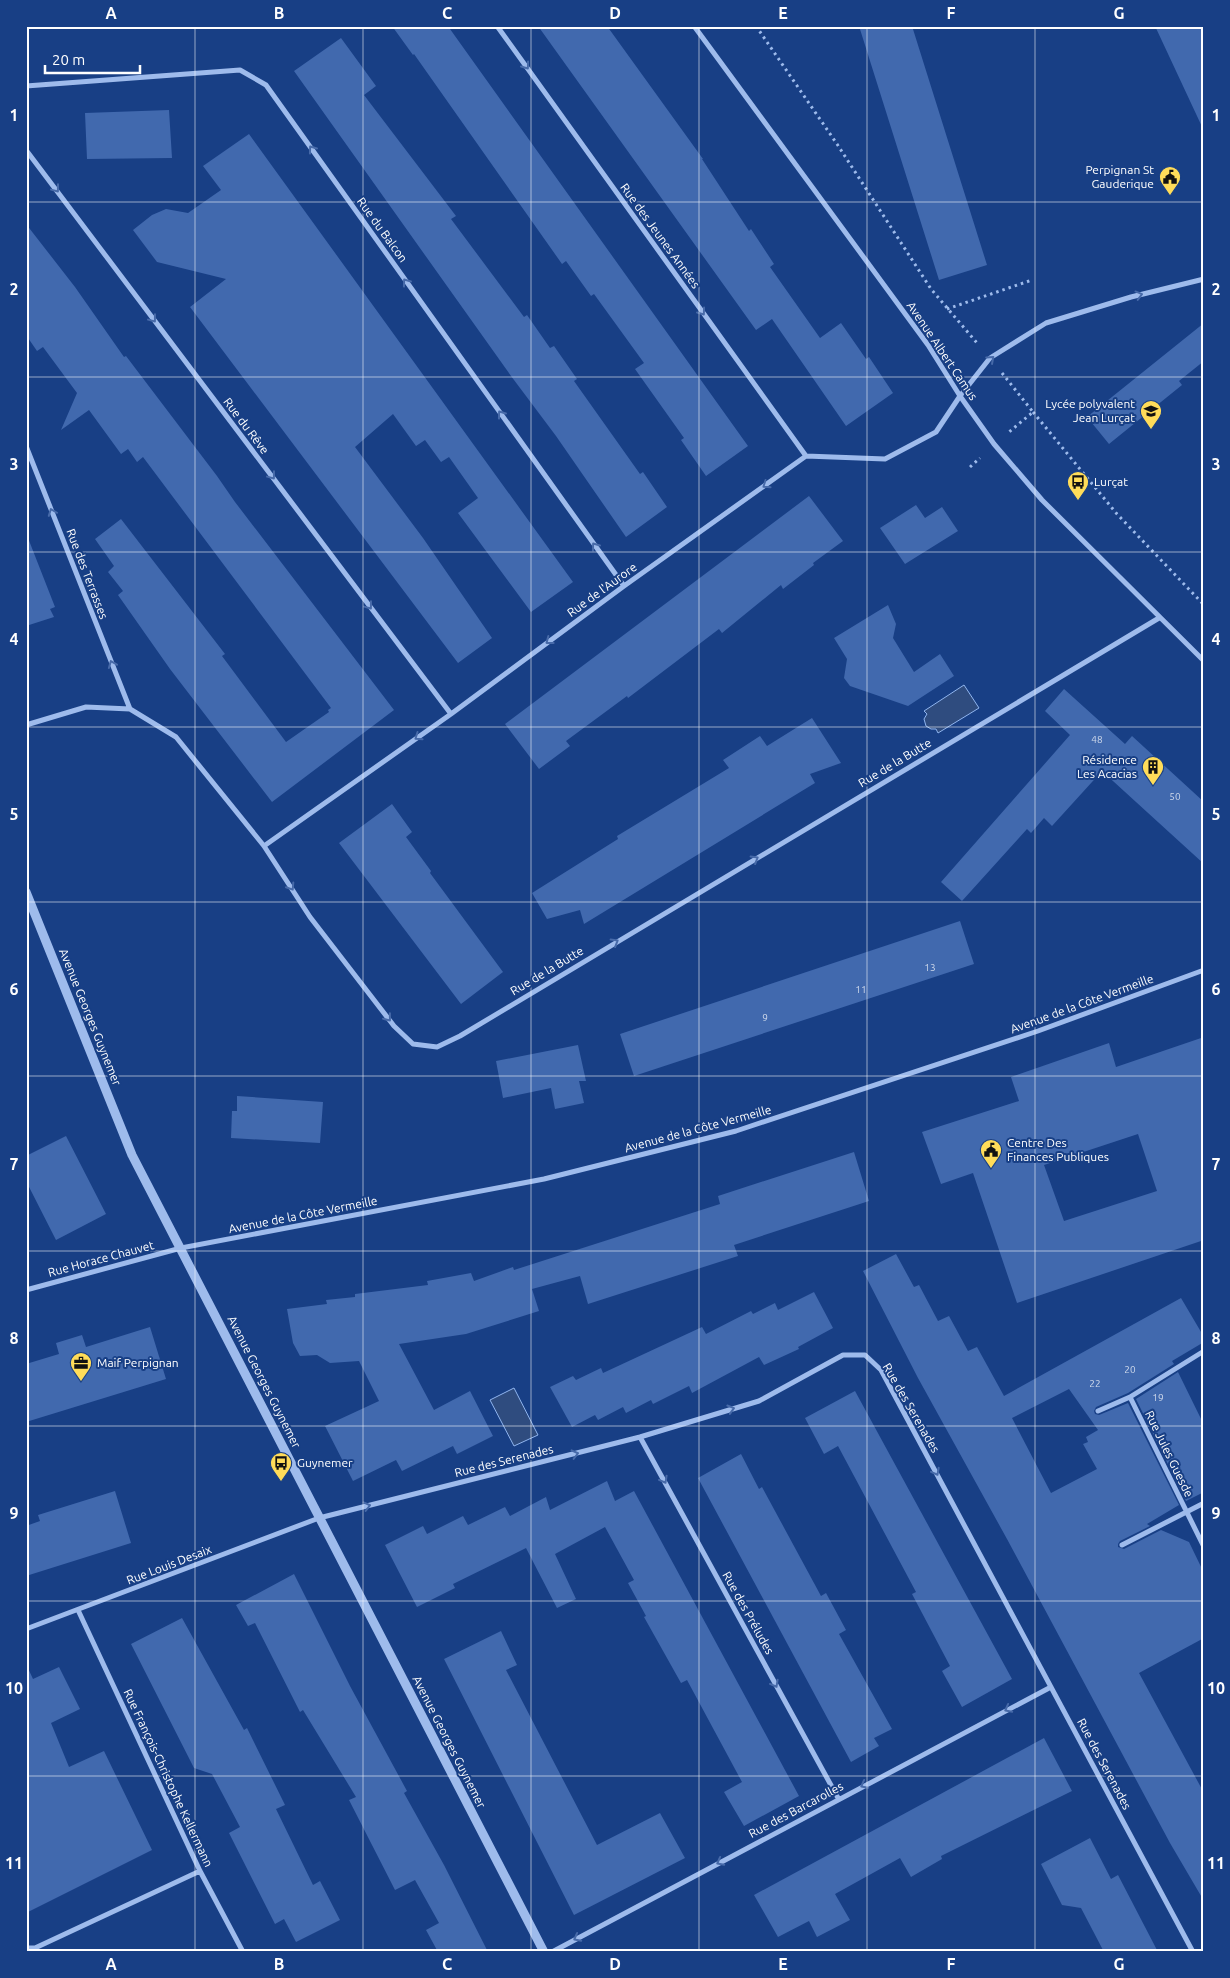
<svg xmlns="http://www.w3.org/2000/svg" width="1230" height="1978" viewBox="0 0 1230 1978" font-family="Ubuntu,sans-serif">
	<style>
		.water { fill: #2f4c7f; stroke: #90b5ef }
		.building { fill: #4169ae; fill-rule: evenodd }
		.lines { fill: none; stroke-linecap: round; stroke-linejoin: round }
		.path { stroke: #9ebbec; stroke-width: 3; stroke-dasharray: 2.5 4; stroke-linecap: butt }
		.minor { stroke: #9ebbec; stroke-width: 5 }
		.tertiary { stroke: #9ebbec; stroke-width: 9 }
		.oneway { stroke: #476aa9 }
		.grid { fill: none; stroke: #fff; stroke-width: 1; stroke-opacity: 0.55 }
		.labels { text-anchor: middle; stroke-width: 4; stroke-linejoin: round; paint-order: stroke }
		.number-label { font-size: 10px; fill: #d0daeb }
		.poi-label { font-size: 12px; fill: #fff; stroke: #183f85; text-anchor: start }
		.street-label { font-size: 12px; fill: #fff; stroke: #183f85 }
		.neatline { fill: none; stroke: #fff; stroke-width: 2 }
		.grid-label { font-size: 16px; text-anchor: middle; font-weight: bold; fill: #fff }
	</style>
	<rect width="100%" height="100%" fill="#183f85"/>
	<path class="water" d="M 964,685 L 979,708 L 938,733 L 936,729 L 931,729 L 926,726 L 924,719 L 927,714 L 924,711 Z
		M 514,1388 L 538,1435 L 514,1446 L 490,1400 Z"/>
	<path class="building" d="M 392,26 L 454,26 L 450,29 L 748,446 L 706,476 L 681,440 L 684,438 L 635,369 L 644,363 L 594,294 L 591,296 L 566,261 L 562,264 L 414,54 L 413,55 Z
		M 538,26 L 607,26 L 703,159 L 702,159 L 749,231 L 751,229 L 774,264 L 770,267 L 820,338 L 841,323 L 866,359 L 869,357 L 893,393 L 846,426 L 772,319 L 756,330 Z
		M 859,26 L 912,26 L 987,265 L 939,280 Z
		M 1155,26 L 1204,26 L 1204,131 Z
		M 341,38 L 376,86 L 364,95 L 456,216 L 451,219 L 524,317 L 527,315 L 550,348 L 554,346 L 577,379 L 574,381 L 640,474 L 643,472 L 667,507 L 626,537 L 556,436 L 511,376 L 294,71 Z
		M 169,110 L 172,158 L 87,159 L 85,113 Z
		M 249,134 L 573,582 L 531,612 L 458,513 L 478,498 L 449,457 L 441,462 L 425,440 L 416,446 L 393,414 L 355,447 L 423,538 L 492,638 L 458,663 L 190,307 L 226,279 L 157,262 L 133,230 L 152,215 L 166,209 L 188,213 L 221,190 L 203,166 Z
		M 26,224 L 75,287 L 124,357 L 126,356 L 217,476 L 235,502 L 394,710 L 272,802 L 170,669 L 118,595 L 123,591 L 108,572 L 114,566 L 95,539 L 121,519 L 225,654 L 222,656 L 286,742 L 329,712 L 328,710 L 331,708 L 143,457 L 137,462 L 128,449 L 121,454 L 89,410 L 61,430 L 77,393 L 43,347 L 37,351 L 26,335 Z
		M 1204,323 L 1204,361 L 1179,381 L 1182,385 L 1109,444 L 1087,417 Z
		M 809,496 L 843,541 L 813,563 L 814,565 L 783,589 L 781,585 L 722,633 L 719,629 L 628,698 L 627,696 L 566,741 L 570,746 L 539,769 L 505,724 Z
		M 916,505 L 925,518 L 942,507 L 958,531 L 905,564 L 880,528 Z
		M 26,538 L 28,538 L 55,607 L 50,609 L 54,617 L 26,626 Z
		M 888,605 L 896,624 L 893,638 L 914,672 L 940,654 L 954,676 L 908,706 L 850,686 L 844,678 L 847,659 L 834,638 Z
		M 1064,689 L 1125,744 L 1132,736 L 1204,802 L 1204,864 L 1102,771 L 1052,826 L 1044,818 L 1031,833 L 1027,829 L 962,901 L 941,882 L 1070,735 L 1045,711 Z
		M 812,718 L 841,763 L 810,774 L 815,783 L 584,924 L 580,910 L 547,919 L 532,893 L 618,839 L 617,836 L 729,768 L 723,760 L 760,736 L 767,746 Z
		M 392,804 L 412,832 L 406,837 L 431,871 L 430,873 L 503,972 L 461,1004 L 339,843 Z
		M 960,921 L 974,964 L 634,1076 L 620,1034 Z
		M 1204,1037 L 1204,1240 L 1017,1303 L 973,1173 L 941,1184 L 922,1132 L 1019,1101 L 1011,1077 L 1109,1043 L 1116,1067 ZM 1138,1134 L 1157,1191 L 1064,1221 L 1044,1165 Z
		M 578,1045 L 586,1081 L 579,1081 L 584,1103 L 555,1109 L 551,1088 L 503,1098 L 496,1061 Z
		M 237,1096 L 323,1102 L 320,1143 L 231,1138 L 232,1111 L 237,1111 Z
		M 66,1136 L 106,1214 L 56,1240 L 26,1181 L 26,1156 Z
		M 854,1152 L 869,1201 L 734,1245 L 738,1256 L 588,1304 L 580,1276 L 532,1289 L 539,1311 L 466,1334 L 399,1344 L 434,1410 L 470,1391 L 493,1436 L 457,1454 L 453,1446 L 402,1471 L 396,1460 L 353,1481 L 325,1426 L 379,1401 L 359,1361 L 330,1363 L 317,1355 L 300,1356 L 293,1343 L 287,1309 L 327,1304 L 326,1300 L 355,1297 L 355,1294 L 428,1285 L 427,1281 L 471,1273 L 474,1281 L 513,1267 L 514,1270 L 720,1204 L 718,1196 Z
		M 896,1254 L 914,1287 L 919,1285 L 938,1321 L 949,1316 L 968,1351 L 977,1347 L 1004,1396 L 1181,1298 L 1204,1337 L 1204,1342 L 1172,1361 L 1174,1364 L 1128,1393 L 1096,1407 L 1094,1411 L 1095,1414 L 1099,1415 L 1128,1403 L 1179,1505 L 1147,1524 L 1150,1526 L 1120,1541 L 1118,1544 L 1118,1547 L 1124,1549 L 1161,1530 L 1189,1542 L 1204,1573 L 1204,1638 L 1139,1673 L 1204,1793 L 1204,1901 L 1170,1843 L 1007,1539 L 918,1378 L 863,1271 ZM 1069,1389 L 1098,1430 L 1086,1437 L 1088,1442 L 1083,1444 L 1097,1469 L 1051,1493 L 1012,1418 Z
		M 814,1292 L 833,1328 L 798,1347 L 799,1349 L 764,1365 L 759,1357 L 692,1393 L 689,1386 L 653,1404 L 651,1400 L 626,1413 L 623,1407 L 598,1420 L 595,1415 L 572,1427 L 550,1387 L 573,1376 L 576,1380 L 601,1368 L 603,1373 L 702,1327 L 706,1334 L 751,1311 L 753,1314 L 775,1303 L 778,1310 Z
		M 150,1327 L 166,1379 L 26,1422 L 26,1364 L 59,1354 L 56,1343 L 82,1335 L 86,1347 Z
		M 1178,1372 L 1204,1425 L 1204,1492 L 1186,1501 L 1136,1399 Z
		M 855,1391 L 1012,1679 L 962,1707 L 942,1671 L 950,1666 L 912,1594 L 916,1592 L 838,1446 L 824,1454 L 805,1418 Z
		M 741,1454 L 759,1489 L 762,1487 L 821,1596 L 826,1593 L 846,1630 L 839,1634 L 892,1729 L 874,1738 L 879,1746 L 851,1762 L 698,1478 Z
		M 607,1481 L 615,1501 L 634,1491 L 799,1796 L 744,1826 L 724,1792 L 742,1782 L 687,1680 L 681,1683 L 644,1617 L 646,1616 L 628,1583 L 634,1580 L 605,1527 L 555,1554 L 576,1599 L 557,1608 L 526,1548 L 453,1584 L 455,1588 L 417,1607 L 385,1545 L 423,1526 L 427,1534 L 463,1516 L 468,1525 L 505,1507 L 510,1516 L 546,1497 L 550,1510 Z
		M 115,1491 L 131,1543 L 26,1576 L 26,1526 L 40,1521 L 38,1515 Z
		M 294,1574 L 350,1686 L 407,1791 L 404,1793 L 444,1865 L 488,1952 L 438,1952 L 426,1930 L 439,1923 L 415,1880 L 395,1890 L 349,1800 L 356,1797 L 303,1710 L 300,1712 L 255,1623 L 248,1626 L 236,1605 Z
		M 182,1618 L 244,1730 L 247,1728 L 285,1805 L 276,1809 L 313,1885 L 320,1881 L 340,1920 L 296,1942 L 284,1919 L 275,1924 L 229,1833 L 240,1827 L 212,1774 L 194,1768 L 131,1644 Z
		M 501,1631 L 517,1665 L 506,1670 L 597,1845 L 660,1813 L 685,1858 L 574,1915 L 444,1659 Z
		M 26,1664 L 33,1679 L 59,1667 L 80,1709 L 51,1723 L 69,1767 L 104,1751 L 152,1850 L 26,1913 Z
		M 1044,1738 L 1072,1791 L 941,1856 L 942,1859 L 911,1877 L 900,1858 L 835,1894 L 850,1920 L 817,1937 L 809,1921 L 778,1937 L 754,1895 Z
		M 1090,1838 L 1111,1879 L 1118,1875 L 1158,1952 L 1104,1952 L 1081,1908 L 1062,1905 L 1041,1864 Z"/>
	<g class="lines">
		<path class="path" d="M 756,26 L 837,144 L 931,289 L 977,343
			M 947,309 L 1032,280
			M 1002,373 L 1033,412 L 1009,432
			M 1033,412 L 1117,514 L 1204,605
			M 970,467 L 980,458"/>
		<path class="minor" d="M 497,26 L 806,456
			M 694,26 L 928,345 L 960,396 L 994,444 L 1042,500 L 1204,661
			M 26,86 L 240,70 L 266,85 L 624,586
			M 26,150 L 451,714
			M 26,446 L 130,709
			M 26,725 L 86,707 L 130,709 L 176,737 L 264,846 L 310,917 L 394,1026 L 413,1044 L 437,1047 L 460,1036 L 1159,618
			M 264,846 L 451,714 L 624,586 L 806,456 L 885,459 L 936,432 L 960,396 L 990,358 L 1046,323 L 1131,297 L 1204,279
			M 26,1290 L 181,1248 L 544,1179 L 736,1131 L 1038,1031 L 1204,970
			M 1130,1397 L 1204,1547
			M 1098,1411 L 1130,1397 L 1204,1351
			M 640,1437 L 838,1798
			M 1122,1545 L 1204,1503
			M 78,1610 L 200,1871 L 243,1952
			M 26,1629 L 319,1518 L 640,1437 L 759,1401 L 843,1355 L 865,1355 L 881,1370 L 1193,1952
			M 26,1948 L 35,1948 L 200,1871
			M 552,1952 L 1051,1687"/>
		<path class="tertiary" d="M 26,892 L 132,1155 L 544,1952"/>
	</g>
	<defs><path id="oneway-chevron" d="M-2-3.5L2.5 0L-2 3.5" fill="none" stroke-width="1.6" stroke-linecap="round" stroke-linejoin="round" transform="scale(1.25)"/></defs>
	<g class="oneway">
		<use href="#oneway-chevron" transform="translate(526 66) rotate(54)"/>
		<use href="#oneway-chevron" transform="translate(312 149) rotate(-126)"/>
		<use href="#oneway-chevron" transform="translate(56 189) rotate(53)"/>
		<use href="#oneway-chevron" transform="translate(406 282) rotate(-126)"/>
		<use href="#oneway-chevron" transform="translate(1139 295) rotate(-15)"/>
		<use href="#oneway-chevron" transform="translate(702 312) rotate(54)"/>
		<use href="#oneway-chevron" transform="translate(153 319) rotate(53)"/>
		<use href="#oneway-chevron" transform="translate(991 359) rotate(-42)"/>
		<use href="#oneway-chevron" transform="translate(501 414) rotate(-126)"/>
		<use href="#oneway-chevron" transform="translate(272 476) rotate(53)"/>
		<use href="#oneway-chevron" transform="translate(766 485) rotate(145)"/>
		<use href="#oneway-chevron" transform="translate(52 512) rotate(-111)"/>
		<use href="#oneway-chevron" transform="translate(595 546) rotate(-126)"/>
		<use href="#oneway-chevron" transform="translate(369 606) rotate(53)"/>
		<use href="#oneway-chevron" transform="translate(549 641) rotate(143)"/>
		<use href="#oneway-chevron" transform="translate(112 664) rotate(-112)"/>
		<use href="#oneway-chevron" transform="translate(418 737) rotate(145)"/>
		<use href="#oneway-chevron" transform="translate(755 859) rotate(-31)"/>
		<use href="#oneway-chevron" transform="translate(291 887) rotate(57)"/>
		<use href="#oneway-chevron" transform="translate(615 942) rotate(-31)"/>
		<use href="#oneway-chevron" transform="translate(388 1018) rotate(52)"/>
		<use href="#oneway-chevron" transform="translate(731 1409) rotate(-17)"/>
		<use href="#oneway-chevron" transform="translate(575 1454) rotate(-14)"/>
		<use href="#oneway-chevron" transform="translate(936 1472) rotate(62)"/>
		<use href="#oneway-chevron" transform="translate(664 1480) rotate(61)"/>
		<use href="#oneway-chevron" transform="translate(367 1506) rotate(-14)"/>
		<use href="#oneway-chevron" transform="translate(775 1684) rotate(61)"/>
		<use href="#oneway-chevron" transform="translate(1008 1709) rotate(152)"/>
		<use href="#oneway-chevron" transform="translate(864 1785) rotate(152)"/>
		<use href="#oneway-chevron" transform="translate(720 1862) rotate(152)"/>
		<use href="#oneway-chevron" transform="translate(577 1938) rotate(152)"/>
	</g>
	<path class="grid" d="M 195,26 L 195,1952M 363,26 L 363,1952M 531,26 L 531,1952M 699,26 L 699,1952M 867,26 L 867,1952M 1035,26 L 1035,1952M 26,202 L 1204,202M 26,377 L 1204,377M 26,552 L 1204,552M 26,727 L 1204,727M 26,902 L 1204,902M 26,1076 L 1204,1076M 26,1251 L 1204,1251M 26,1426 L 1204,1426M 26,1601 L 1204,1601M 26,1776 L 1204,1776"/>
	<defs>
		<g id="civic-pin" transform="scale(1.125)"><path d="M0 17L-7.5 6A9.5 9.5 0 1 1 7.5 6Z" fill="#ffdc59" stroke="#183f85"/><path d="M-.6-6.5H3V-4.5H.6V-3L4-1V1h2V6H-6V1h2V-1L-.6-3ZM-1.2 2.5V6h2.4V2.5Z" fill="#111"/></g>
		<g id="school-pin" transform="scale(1.125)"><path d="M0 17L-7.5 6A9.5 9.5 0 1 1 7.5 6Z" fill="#ffdc59" stroke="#183f85"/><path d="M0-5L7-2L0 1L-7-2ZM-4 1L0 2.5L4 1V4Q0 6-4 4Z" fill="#111"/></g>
		<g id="bus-pin" transform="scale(1.125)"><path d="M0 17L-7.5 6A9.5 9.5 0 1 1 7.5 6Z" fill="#ffdc59" stroke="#183f85"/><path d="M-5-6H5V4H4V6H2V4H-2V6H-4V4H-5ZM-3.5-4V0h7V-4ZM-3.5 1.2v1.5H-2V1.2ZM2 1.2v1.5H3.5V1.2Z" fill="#111"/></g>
		<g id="building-pin" transform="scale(1.125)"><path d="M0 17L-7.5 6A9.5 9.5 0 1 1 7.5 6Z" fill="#ffdc59" stroke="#183f85"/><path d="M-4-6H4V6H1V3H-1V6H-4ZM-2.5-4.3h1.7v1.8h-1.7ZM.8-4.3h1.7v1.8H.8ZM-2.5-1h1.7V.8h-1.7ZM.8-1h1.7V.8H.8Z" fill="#111"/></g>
		<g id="office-pin" transform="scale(1.125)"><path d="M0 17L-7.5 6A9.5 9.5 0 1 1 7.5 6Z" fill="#ffdc59" stroke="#183f85"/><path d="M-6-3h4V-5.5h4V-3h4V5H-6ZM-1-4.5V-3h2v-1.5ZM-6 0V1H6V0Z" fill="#111"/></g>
	</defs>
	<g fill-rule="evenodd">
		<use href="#civic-pin" x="1170" y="177"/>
		<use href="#school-pin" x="1151" y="411"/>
		<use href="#bus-pin" x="1078" y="482"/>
		<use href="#building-pin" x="1153" y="767"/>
		<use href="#civic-pin" x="991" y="1150"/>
		<use href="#office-pin" x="81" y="1363"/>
		<use href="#bus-pin" x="281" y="1463"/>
	</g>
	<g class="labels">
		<g class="number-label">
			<text x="1097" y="743">48</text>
			<text x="1175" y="800">50</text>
			<text x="930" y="971">13</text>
			<text x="861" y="993">11</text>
			<text x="765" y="1021">9</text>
			<text x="1130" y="1373">20</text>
			<text x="1095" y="1387">22</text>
			<text x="1158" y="1401">19</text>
		</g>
		<g class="poi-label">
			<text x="1154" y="174" text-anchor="end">Perpignan St<tspan x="1154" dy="14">Gauderique</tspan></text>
			<text x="1135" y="408" text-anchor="end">Lycée polyvalent<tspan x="1135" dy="14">Jean Lurçat</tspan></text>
			<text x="1094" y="486">Lurçat</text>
			<text x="1137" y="764" text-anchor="end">Résidence<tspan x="1137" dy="14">Les Acacias</tspan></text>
			<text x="1007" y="1147">Centre Des<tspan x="1007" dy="14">Finances Publiques</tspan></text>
			<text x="97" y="1367">Maif Perpignan</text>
			<text x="297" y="1467">Guynemer</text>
		</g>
		<g class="street-label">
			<text transform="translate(382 230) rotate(54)" y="4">Rue du Balcon</text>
			<text transform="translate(660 236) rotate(54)" y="4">Rue des Jeunes Années</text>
			<text transform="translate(942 351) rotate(56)" y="4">Avenue Albert Camus</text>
			<text transform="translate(246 426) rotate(53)" y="4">Rue du Rêve</text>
			<text transform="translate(87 574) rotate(69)" y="4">Rue des Terrasses</text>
			<text transform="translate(602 590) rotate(-36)" y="4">Rue de l'Aurore</text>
			<text transform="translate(895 763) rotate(-31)" y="4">Rue de la Butte</text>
			<text transform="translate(547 971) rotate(-31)" y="4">Rue de la Butte</text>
			<text transform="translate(1082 1004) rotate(-20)" y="4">Avenue de la Côte Vermeille</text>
			<text transform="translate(90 1017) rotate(68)" y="4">Avenue Georges Guynemer</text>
			<text transform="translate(698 1129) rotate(-15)" y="4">Avenue de la Côte Vermeille</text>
			<text transform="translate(303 1215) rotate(-11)" y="4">Avenue de la Côte Vermeille</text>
			<text transform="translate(101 1259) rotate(-15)" y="4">Rue Horace Chauvet</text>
			<text transform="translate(264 1382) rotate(63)" y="4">Avenue Georges Guynemer</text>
			<text transform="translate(911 1408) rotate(60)" y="4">Rue des Serenades</text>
			<text transform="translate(1169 1454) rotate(64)" y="4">Rue Jules Guesde</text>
			<text transform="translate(504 1461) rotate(-14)" y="4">Rue des Serenades</text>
			<text transform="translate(169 1565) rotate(-21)" y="4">Rue Louis Desaix</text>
			<text transform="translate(748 1613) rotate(61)" y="4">Rue des Préludes</text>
			<text transform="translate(449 1742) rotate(63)" y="4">Avenue Georges Guynemer</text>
			<text transform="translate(1104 1764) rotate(62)" y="4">Rue des Serenades</text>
			<text transform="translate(168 1778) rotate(65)" y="4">Rue François-Christophe Kellermann</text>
			<text transform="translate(796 1810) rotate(-28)" y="4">Rue des Barcarolles</text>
		</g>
	</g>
	<rect width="1230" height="1978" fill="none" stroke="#183f85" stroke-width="55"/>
	<path d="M45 65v8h95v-8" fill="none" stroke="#ffffff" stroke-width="2.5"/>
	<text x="52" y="65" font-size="15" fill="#ffffff" stroke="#183f85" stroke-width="4" paint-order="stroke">20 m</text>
	<rect x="28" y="28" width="1174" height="1922" class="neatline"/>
	<g class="grid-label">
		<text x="111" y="19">A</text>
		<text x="279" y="19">B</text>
		<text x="447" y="19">C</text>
		<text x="615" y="19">D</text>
		<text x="783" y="19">E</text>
		<text x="951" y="19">F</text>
		<text x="1119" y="19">G</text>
		<text x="14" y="121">1</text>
		<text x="1216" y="121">1</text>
		<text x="14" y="295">2</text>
		<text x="1216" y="295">2</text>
		<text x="14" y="470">3</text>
		<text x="1216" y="470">3</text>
		<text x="14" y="645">4</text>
		<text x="1216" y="645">4</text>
		<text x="14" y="820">5</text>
		<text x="1216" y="820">5</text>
		<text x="14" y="995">6</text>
		<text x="1216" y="995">6</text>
		<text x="14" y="1170">7</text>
		<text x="1216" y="1170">7</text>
		<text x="14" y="1344">8</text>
		<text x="1216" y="1344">8</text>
		<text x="14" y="1519">9</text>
		<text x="1216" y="1519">9</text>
		<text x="14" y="1694">10</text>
		<text x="1216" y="1694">10</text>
		<text x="14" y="1869">11</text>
		<text x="1216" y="1869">11</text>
		<text x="111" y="1970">A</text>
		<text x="279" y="1970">B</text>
		<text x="447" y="1970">C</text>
		<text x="615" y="1970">D</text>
		<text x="783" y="1970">E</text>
		<text x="951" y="1970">F</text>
		<text x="1119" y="1970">G</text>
	</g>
</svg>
